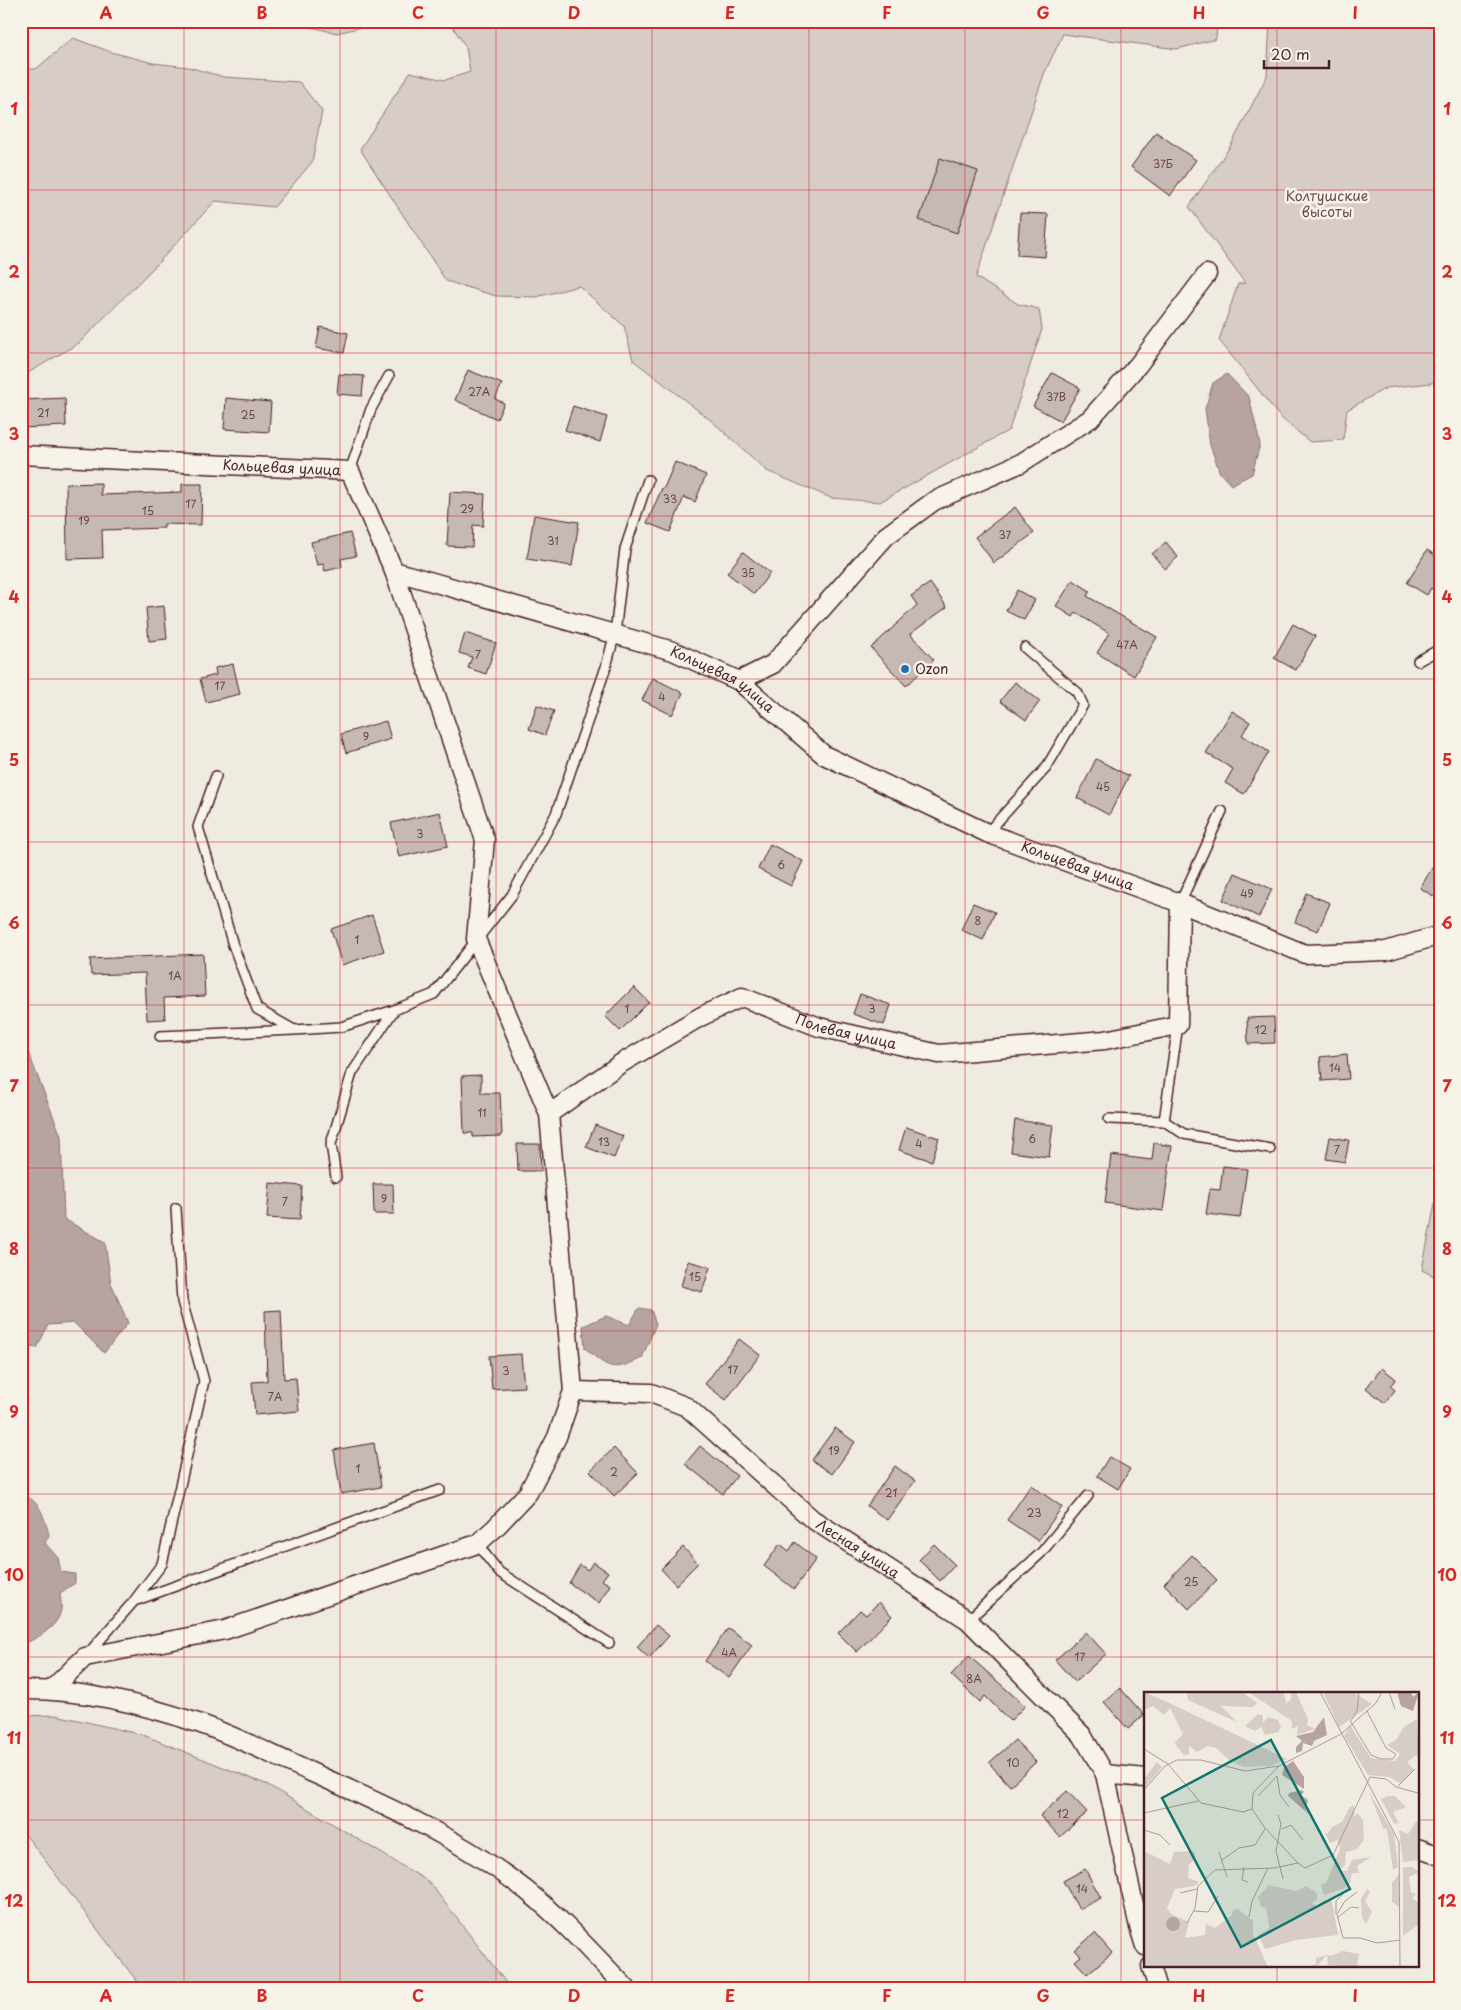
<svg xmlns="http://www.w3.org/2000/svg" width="1461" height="2010" viewBox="0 0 1461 2010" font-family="'Playpen Sans',sans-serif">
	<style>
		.green { fill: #d8cdc6; stroke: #917678 }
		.water { fill: #b7a4a2; stroke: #8b6f72 }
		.building { fill: #c6b8b3; stroke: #4a1f2b }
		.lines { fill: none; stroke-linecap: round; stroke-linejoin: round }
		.lane-casing { stroke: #4a1f2b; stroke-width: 12 }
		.street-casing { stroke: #4a1f2b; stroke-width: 21 }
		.lane { stroke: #f7f3e8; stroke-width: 9 }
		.street { stroke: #f7f3e8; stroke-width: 18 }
		.grid { fill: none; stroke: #d62828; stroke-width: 1; stroke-opacity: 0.55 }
		.poi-dot { fill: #1f6fb2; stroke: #f7f3e8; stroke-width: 2 }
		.labels { text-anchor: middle; stroke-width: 5; stroke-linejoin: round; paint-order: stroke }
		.number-label { font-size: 11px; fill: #69454d }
		.park-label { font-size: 14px; fill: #6e4a52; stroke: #f7f3e8 }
		.street-label { font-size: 14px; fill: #4a1f2b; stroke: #f7f3e8 }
		.poi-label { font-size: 14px; fill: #4a1f2b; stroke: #f7f3e8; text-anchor: start }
		.inset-road { fill: none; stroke: #ae9998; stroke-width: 1 }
		.view { fill: #0f766e; fill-opacity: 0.15; stroke: #0f766e; stroke-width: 2.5 }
		.inset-edge { fill: none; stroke: #4a1f2b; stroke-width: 2.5 }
		.neatline { fill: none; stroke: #d62828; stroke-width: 2 }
		.grid-label { font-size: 16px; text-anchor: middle; font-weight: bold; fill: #d62828 }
	</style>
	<rect width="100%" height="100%" fill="#f0ebe0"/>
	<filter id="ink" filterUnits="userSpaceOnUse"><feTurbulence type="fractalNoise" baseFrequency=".02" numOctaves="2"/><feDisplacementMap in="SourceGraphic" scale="10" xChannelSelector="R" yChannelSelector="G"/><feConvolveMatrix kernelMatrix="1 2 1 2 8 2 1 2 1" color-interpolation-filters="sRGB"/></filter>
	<g filter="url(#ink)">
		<path class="green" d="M 284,21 L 387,21 L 337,33 Z
			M 449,21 L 1217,21 L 1216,39 L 1177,49 L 1063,34 L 1044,74 L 976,277 L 1018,304 L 1039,309 L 1042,329 L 1009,430 L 880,502 L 831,498 L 767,471 L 713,422 L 633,360 L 624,326 L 579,286 L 536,297 L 496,296 L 446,281 L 360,149 L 410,72 L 445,80 L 470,72 L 466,47 Z
			M 1270,21 L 1440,21 L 1440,382 L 1386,388 L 1347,410 L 1343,440 L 1310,442 L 1280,417 L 1219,340 L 1238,284 L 1245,283 L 1189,207 L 1231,145 L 1267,76 Z
			M 73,38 L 111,52 L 153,63 L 188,67 L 224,77 L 299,82 L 322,111 L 312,162 L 274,207 L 215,201 L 158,263 L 79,343 L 21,377 L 21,259 L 24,256 L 21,253 L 21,69 L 36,69 Z
			M 1440,1178 L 1440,1279 L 1422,1270 Z
			M 56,1715 L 143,1735 L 268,1785 L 429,1882 L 511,1989 L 143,1989 L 21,1829 L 21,1716 Z"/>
		<path class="water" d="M 1227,374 L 1249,397 L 1260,444 L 1252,474 L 1231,485 L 1220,473 L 1210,445 L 1205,409 L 1213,383 Z
			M 21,1034 L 61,1136 L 64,1219 L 105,1242 L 111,1283 L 128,1323 L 104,1353 L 74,1323 L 48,1325 L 37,1348 L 21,1346 Z
			M 639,1308 L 651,1310 L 656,1324 L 642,1358 C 612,1373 608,1368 585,1348 L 583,1326 L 606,1316 L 629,1325 Z
			M 21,1496 C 40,1497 45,1520 49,1535 L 45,1543 L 58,1558 L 61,1572 L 75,1574 L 75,1583 L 60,1593 C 60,1597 62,1604 61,1609 C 59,1627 36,1639 21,1645 Z"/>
		<path class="building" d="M 1156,132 L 1196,160 L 1170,196 L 1131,167 Z
			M 940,158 L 978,171 L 957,233 L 919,220 Z
			M 1020,213 L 1048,214 L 1045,257 L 1017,255 Z
			M 320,327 L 348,333 L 344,353 L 316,348 Z
			M 468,370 L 502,384 L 495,399 L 504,403 L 497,419 L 455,400 Z
			M 1052,373 L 1080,388 L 1061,421 L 1033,406 Z
			M 339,374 L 364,376 L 362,396 L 337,394 Z
			M 65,398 L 66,426 L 21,428 L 21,400 Z
			M 226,398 L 271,402 L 269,432 L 224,429 Z
			M 573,406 L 607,417 L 600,442 L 565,430 Z
			M 675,462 L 706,475 L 695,502 L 684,497 L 670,532 L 647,523 L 662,488 L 664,488 Z
			M 101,483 L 101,495 L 182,492 L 182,484 L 202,484 L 201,525 L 164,524 L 164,528 L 102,530 L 103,558 L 67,559 L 66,484 Z
			M 450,492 L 485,494 L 483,526 L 473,525 L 472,547 L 447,546 Z
			M 1015,507 L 1034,533 L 994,563 L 975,537 Z
			M 534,515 L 579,522 L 572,566 L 527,559 Z
			M 350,533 L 356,556 L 341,559 L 342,567 L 325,571 L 323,564 L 317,565 L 311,542 Z
			M 1166,542 L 1178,557 L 1165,569 L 1152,554 Z
			M 1427,550 L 1440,558 L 1440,594 L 1431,588 L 1427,595 L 1407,583 Z
			M 743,552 L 770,573 L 754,594 L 727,573 Z
			M 1073,580 L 1090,591 L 1087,596 L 1157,637 L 1134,676 L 1097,653 L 1109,633 L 1076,613 L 1073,617 L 1056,606 Z
			M 930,583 L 947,607 L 910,634 L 934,660 L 906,686 L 871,648 L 917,605 L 911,596 Z
			M 1017,590 L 1035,600 L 1024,620 L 1006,611 Z
			M 164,606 L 167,639 L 149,641 L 146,608 Z
			M 1293,624 L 1315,636 L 1296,670 L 1274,658 Z
			M 465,633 L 496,643 L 486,674 L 468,668 L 472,657 L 459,653 Z
			M 233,664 L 240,694 L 206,702 L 200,679 L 216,675 L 215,668 Z
			M 653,678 L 683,693 L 672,715 L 642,700 Z
			M 1015,682 L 1040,701 L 1026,720 L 1000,701 Z
			M 537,705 L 554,711 L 545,735 L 529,729 Z
			M 1232,711 L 1250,722 L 1242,735 L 1269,752 L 1244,794 L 1225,783 L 1233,769 L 1206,753 Z
			M 386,721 L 391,739 L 346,753 L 341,734 Z
			M 1096,759 L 1129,776 L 1109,815 L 1077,798 Z
			M 440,812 L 448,846 L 399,857 L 391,823 Z
			M 770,844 L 803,861 L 791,886 L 758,869 Z
			M 1440,855 L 1440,900 L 1420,888 Z
			M 1235,873 L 1272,889 L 1259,917 L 1223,900 Z
			M 1306,893 L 1330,903 L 1318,931 L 1295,922 Z
			M 973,903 L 995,912 L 983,940 L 961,930 Z
			M 372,915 L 384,951 L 342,965 L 331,929 Z
			M 203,954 L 205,996 L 164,998 L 165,1019 L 147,1020 L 145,973 L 91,975 L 90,959 Z
			M 634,987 L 649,1002 L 620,1031 L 605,1016 Z
			M 860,994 L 891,1005 L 884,1025 L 853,1014 Z
			M 1274,1017 L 1275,1043 L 1248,1044 L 1247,1018 Z
			M 1347,1054 L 1349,1079 L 1322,1081 L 1320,1057 Z
			M 481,1075 L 481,1093 L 500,1093 L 502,1136 L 473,1137 L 473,1133 L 464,1133 L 462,1076 Z
			M 1015,1120 L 1053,1125 L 1049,1157 L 1011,1152 Z
			M 595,1125 L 623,1136 L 614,1158 L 586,1147 Z
			M 906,1127 L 939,1138 L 932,1161 L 899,1150 Z
			M 1330,1137 L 1349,1140 L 1345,1162 L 1326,1159 Z
			M 1154,1143 L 1172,1146 L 1163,1211 L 1105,1203 L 1111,1155 L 1152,1160 Z
			M 517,1144 L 540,1144 L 541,1171 L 518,1171 Z
			M 1223,1166 L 1247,1169 L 1240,1218 L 1206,1214 L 1210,1189 L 1220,1190 Z
			M 270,1183 L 302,1186 L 300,1220 L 267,1218 Z
			M 373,1184 L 393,1184 L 394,1214 L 374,1214 Z
			M 688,1261 L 710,1267 L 702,1292 L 681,1286 Z
			M 281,1310 L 284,1379 L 296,1378 L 299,1411 L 255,1415 L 252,1382 L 267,1381 L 265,1311 Z
			M 739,1339 L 760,1355 L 726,1400 L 705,1384 Z
			M 521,1354 L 524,1387 L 492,1389 L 489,1356 Z
			M 1382,1368 L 1396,1379 L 1390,1386 L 1395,1390 L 1385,1403 L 1366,1388 Z
			M 835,1428 L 855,1442 L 832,1474 L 812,1460 Z
			M 374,1443 L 381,1487 L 341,1494 L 334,1450 Z
			M 700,1446 L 737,1476 L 723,1494 L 685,1464 Z
			M 614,1448 L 638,1473 L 614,1496 L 590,1471 Z
			M 1109,1457 L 1130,1469 L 1118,1489 L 1097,1476 Z
			M 895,1466 L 915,1481 L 887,1520 L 867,1506 Z
			M 1031,1485 L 1062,1507 L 1038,1541 L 1007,1520 Z
			M 795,1542 L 816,1559 L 794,1589 L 764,1566 L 780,1544 L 789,1551 Z
			M 934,1544 L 955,1565 L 940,1581 L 919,1560 Z
			M 683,1547 L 698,1563 L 676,1585 L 661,1569 Z
			M 1192,1555 L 1217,1580 L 1189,1609 L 1164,1584 Z
			M 593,1562 L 608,1572 L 602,1580 L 610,1585 L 599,1603 L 569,1583 L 580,1565 L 588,1570 Z
			M 879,1602 L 892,1616 L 857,1652 L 838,1633 L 860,1610 L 866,1615 Z
			M 656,1625 L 669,1636 L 649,1658 L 637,1647 Z
			M 728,1628 L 752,1645 L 729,1678 L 705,1661 Z
			M 1086,1632 L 1106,1654 L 1075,1682 L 1055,1660 Z
			M 969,1656 L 1025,1706 L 1010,1721 L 985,1696 L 980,1702 L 951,1675 Z
			M 1120,1688 L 1144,1715 L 1128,1729 L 1104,1702 Z
			M 1015,1740 L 1036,1762 L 1010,1786 L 989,1763 Z
			M 1067,1791 L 1087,1812 L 1060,1837 L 1040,1816 Z
			M 1085,1869 L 1101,1898 L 1079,1909 L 1063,1881 Z
			M 1095,1933 L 1112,1953 L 1087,1974 L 1075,1961 L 1081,1956 L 1075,1950 Z"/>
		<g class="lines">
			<g class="lane-casing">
				<path id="lane" d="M 350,471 L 371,409 L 389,376
					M 1418,661 L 1440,649
					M 216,776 L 198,827 L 233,945 L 257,1009 L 294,1030 L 341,1027 L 394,1010
					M 987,833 L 1046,768 L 1083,705 L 1077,692 L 1025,648
					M 1180,903 L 1222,811
					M 160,1036 L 294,1030
					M 1109,1119 L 1164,1121 L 1184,1134 L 1270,1149
					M 1164,1121 L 1178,1025
					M 336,1177 L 331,1144 L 352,1073 L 394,1010 L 434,994 L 512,895 L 556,814 L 606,667 L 615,633 L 625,549 L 648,480
					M 477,1544 L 499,1572 L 609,1643
					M 134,1601 L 162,1564 L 204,1381 L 182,1301 L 176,1208
					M 968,1620 L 1041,1553 L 1088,1496
					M 87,1655 L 134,1601 L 440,1490"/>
			</g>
			<g class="street-casing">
				<g id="street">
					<path id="s1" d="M 21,455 L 350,471 L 394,571 L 673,651 L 739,681 L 824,755 L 987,833 L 1180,903 L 1305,954 L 1386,951 L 1440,935"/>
					<path d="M 739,681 L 773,664 L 886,536 L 934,501 L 1021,463 L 1090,419 L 1138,365 L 1207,274"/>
					<path id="s2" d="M 549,1114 L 620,1064 L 700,1017 L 742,997 L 819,1027 L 939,1054 L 1105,1040 L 1178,1025 L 1180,903"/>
					<path id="s3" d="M 573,1391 L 651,1393 L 687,1407 L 812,1519 L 968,1620 L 1082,1735 L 1105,1774 L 1139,1927 L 1145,1946"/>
					<path d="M 21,1690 C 82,1689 141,1704 198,1723 C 236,1736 276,1757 313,1773 C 387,1806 463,1840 527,1891 C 563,1920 595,1956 627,1989"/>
					<path d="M 51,1690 L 85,1657 L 225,1630 L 477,1544 L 495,1528 L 528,1493 L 557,1437 L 573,1391 L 549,1114 L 476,939 L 485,840 L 394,571"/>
					<path d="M 1105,1774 L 1145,1778"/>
					<path d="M 1417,1848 L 1440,1856"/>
					<path d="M 1151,1966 L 1158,1989"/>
				</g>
			</g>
			<use href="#lane" class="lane"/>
			<use href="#street" class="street"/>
		</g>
	</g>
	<path class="grid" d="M 184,21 L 184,1989M 340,21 L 340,1989M 496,21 L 496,1989M 652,21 L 652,1989M 809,21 L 809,1989M 965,21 L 965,1989M 1121,21 L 1121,1989M 1277,21 L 1277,1694M 21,190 L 1440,190M 21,353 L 1440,353M 21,516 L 1440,516M 21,679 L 1440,679M 21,842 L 1440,842M 21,1005 L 1440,1005M 21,1168 L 1440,1168M 21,1331 L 1440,1331M 21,1494 L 1440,1494M 21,1657 L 1440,1657M 21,1820 L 1145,1820M 1417,1820 L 1440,1820M 1277,1966 L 1277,1989"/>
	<circle class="poi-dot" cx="905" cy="669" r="5"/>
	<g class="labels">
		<g class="number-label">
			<text x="1163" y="168">37Б</text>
			<text x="479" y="396">27А</text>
			<text x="1056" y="401">37В</text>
			<text x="43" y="417">21</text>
			<text x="248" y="419">25</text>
			<text x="670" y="503">33</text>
			<text x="191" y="508">17</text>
			<text x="467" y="513">29</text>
			<text x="148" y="515">15</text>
			<text x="84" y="525">19</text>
			<text x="1005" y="539">37</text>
			<text x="553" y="545">31</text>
			<text x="748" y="577">35</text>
			<text x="1127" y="649">47А</text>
			<text x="478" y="659">7</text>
			<text x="220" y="690">17</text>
			<text x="662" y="701">4</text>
			<text x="366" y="741">9</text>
			<text x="1103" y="791">45</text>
			<text x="420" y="838">3</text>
			<text x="781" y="869">6</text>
			<text x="1247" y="898">49</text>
			<text x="978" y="925">8</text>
			<text x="357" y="944">1</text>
			<text x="175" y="980">1А</text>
			<text x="627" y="1013">1</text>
			<text x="872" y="1013">3</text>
			<text x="1261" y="1034">12</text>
			<text x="1335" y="1072">14</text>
			<text x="482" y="1117">11</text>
			<text x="1032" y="1143">6</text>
			<text x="604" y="1146">13</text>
			<text x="919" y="1148">4</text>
			<text x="1337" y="1154">7</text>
			<text x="384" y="1203">9</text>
			<text x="285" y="1206">7</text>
			<text x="695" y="1281">15</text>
			<text x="733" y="1374">17</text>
			<text x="506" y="1375">3</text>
			<text x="275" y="1401">7А</text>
			<text x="834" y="1455">19</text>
			<text x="358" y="1473">1</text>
			<text x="614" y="1476">2</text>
			<text x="891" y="1497">21</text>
			<text x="1034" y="1517">23</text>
			<text x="1191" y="1586">25</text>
			<text x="729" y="1657">4А</text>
			<text x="1080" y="1661">17</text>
			<text x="974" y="1683">8А</text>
			<text x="1013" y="1767">10</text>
			<text x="1063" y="1818">12</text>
			<text x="1082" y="1893">14</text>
		</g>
		<g class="park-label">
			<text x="1327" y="201">Колтушские<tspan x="1327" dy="16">высоты</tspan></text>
		</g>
		<g class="street-label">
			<text dy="5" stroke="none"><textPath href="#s1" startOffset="261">Кольцевая улица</textPath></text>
			<text dy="5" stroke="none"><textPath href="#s1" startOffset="786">Кольцевая улица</textPath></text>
			<text dy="5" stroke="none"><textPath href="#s1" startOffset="1191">Кольцевая улица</textPath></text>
			<text dy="5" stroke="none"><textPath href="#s2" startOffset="336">Полевая улица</textPath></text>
			<text dy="5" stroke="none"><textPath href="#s3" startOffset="339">Лесная улица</textPath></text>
		</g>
		<g class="poi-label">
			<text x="915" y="674">Ozon</text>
		</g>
	</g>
	<g transform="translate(1144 1692)">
		<rect width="275" height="275" fill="#f0ebe0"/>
		<path d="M 0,0 L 21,9 L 143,67 L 127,74 L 100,75 L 85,68 L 72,56 L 64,54 L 53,60 L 45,54 L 45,62 L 40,63 L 33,55 L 31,50 L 39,42 L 26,16 L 20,23 L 9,14 L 0,18 ZM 43,0 L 98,0 L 113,11 L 109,15 L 77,14 L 93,30 L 44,8 ZM 104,0 L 140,0 L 142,12 L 147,7 L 147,0 L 152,0 L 164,27 L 163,33 L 171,37 L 153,43 L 154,34 L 148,37 L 148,29 ZM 179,0 L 209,0 L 228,12 L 195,35 ZM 114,22 L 119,24 L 119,31 L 124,25 L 134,28 L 137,35 L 134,40 L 121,43 L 117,35 L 111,39 L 101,34 ZM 273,27 L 275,66 L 272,63 L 263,70 L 270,78 L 257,92 L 245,85 L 224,83 L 200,44 L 206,33 L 227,66 L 251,69 L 256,62 L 243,53 L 252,48 L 260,35 ZM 13,70 L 18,75 L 0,97 L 0,87 ZM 225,100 L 250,142 L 254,175 L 249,178 L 243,137 L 239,136 ZM 244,104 L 251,104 L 262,115 L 249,120 L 255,131 L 250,132 L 237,107 ZM 210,113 L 210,126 L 213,121 L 219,128 L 220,148 L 213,157 L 202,160 L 201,173 L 194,179 L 203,179 L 208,168 L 227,165 L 213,174 L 215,181 L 208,181 L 206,191 L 199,197 L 180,203 L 177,193 L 182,191 L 196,157 L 194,148 L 186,151 L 180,140 L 183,142 L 188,135 L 198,130 L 205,116 ZM 272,129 L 275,131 L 275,168 L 259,170 L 255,138 L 264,142 ZM 0,159 L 26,172 L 30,160 L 50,159 L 52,167 L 45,172 L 44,186 L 55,190 L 51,194 L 31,197 L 23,216 L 27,222 L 45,230 L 41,246 L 61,243 L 62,232 L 71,236 L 88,223 L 89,218 L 94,217 L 109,229 L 109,242 L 124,275 L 0,275 ZM 259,175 L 268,175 L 275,180 L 265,185 L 267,200 L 272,202 L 268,206 L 275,211 L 275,232 L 259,244 ZM 255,182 L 255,215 L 248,210 L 248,191 ZM 125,193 L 152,199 L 162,194 L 173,201 L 173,208 L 168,211 L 173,214 L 180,208 L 188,209 L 194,243 L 152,248 L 121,257 L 114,243 L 125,237 L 125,233 L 122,216 L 117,215 L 114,205 ZM 223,197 L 226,200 L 221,209 L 228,220 L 222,232 L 218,225 L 217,207 ZM 199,259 L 215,262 L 213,275 L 181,273 L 184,272 L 183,263 L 174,273 L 164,275 L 172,272 L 172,266 L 183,263 L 187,264 Z" fill="#d8cdc6"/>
		<path d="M 253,0 L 267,0 L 269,5 L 275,0 L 269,19 L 257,14 ZM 180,25 L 183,43 L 170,49 L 168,54 L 159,51 L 158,59 L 152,61 L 152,55 L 158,49 L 152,44 L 169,40 ZM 149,69 L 160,85 L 160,97 L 138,83 L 140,75 ZM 158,98 L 160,100 L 157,103 L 164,108 L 162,118 L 167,124 L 144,104 L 145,101 ZM22 232a7 7 0 1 1 14 0a7 7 0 1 1-14 0Z" fill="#b7a4a2"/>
		<path class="inset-road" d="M 176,0 L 255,150 L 256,275M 245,0 L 251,17M 206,30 L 213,19 L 215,0M 207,30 L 227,63 L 237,67 L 249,67 L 252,62 L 242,56 L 223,19M 0,57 L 24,72 L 57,111 L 99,120 L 108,117M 135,74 L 109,101 L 108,117 L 121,136 L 154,171M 133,84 L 136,103 L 145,115M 254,94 L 271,77M 0,98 L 21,74 L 33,68 L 57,68 L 101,79 L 135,74 L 197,42 L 232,11 L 238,0M 114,104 L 133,84M 0,121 L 54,109M 134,123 L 137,132 L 132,159 L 139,187M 138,137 L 147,133 L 159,148M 0,138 L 16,143 L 26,153M 75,160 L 83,185M 78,168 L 95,156 L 111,153 L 121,137M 100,175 L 98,188 L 104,190M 213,200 L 201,209 L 193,222 L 199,246 L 216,246 L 233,251 L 256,248M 36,201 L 53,197M 50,219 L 64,220 L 74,204M 192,222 L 192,209 L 201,200M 105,225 L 108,209 L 124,176M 193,226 L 207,215 L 215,216M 43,231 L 51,216 L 54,194 L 71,178 L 130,176 L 154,171 L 161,176 L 189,163 L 226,85 L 242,87 L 252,95 L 274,101"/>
		<path class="view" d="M 127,48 L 206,197 L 97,255 L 18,106 Z"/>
		<rect width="275" height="275" class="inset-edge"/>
	</g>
	<rect width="1461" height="2010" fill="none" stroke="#f7f3e8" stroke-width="55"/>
	<path d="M1264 60v8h65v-8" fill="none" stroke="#4a1f2b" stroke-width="2.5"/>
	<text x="1271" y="60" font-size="15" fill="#4a1f2b" stroke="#f7f3e8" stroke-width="4" paint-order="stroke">20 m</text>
	<rect x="28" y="28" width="1406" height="1954" class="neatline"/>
	<g class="grid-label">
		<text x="106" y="19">A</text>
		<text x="262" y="19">B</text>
		<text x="418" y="19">C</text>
		<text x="574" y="19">D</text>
		<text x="730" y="19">E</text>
		<text x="887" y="19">F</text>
		<text x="1043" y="19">G</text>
		<text x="1199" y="19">H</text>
		<text x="1355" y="19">I</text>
		<text x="14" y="115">1</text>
		<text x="1447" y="115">1</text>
		<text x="14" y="278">2</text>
		<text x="1447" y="278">2</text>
		<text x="14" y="440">3</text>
		<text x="1447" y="440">3</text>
		<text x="14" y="603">4</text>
		<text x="1447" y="603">4</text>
		<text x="14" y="766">5</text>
		<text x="1447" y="766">5</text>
		<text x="14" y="929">6</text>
		<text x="1447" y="929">6</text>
		<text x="14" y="1092">7</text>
		<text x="1447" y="1092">7</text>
		<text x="14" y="1255">8</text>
		<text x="1447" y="1255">8</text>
		<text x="14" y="1418">9</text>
		<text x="1447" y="1418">9</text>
		<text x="14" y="1581">10</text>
		<text x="1447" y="1581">10</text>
		<text x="14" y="1744">11</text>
		<text x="1447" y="1744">11</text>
		<text x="14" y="1907">12</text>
		<text x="1447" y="1907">12</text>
		<text x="106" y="2002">A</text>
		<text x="262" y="2002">B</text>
		<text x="418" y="2002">C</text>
		<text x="574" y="2002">D</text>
		<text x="730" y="2002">E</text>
		<text x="887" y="2002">F</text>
		<text x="1043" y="2002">G</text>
		<text x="1199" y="2002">H</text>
		<text x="1355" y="2002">I</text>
	</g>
</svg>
